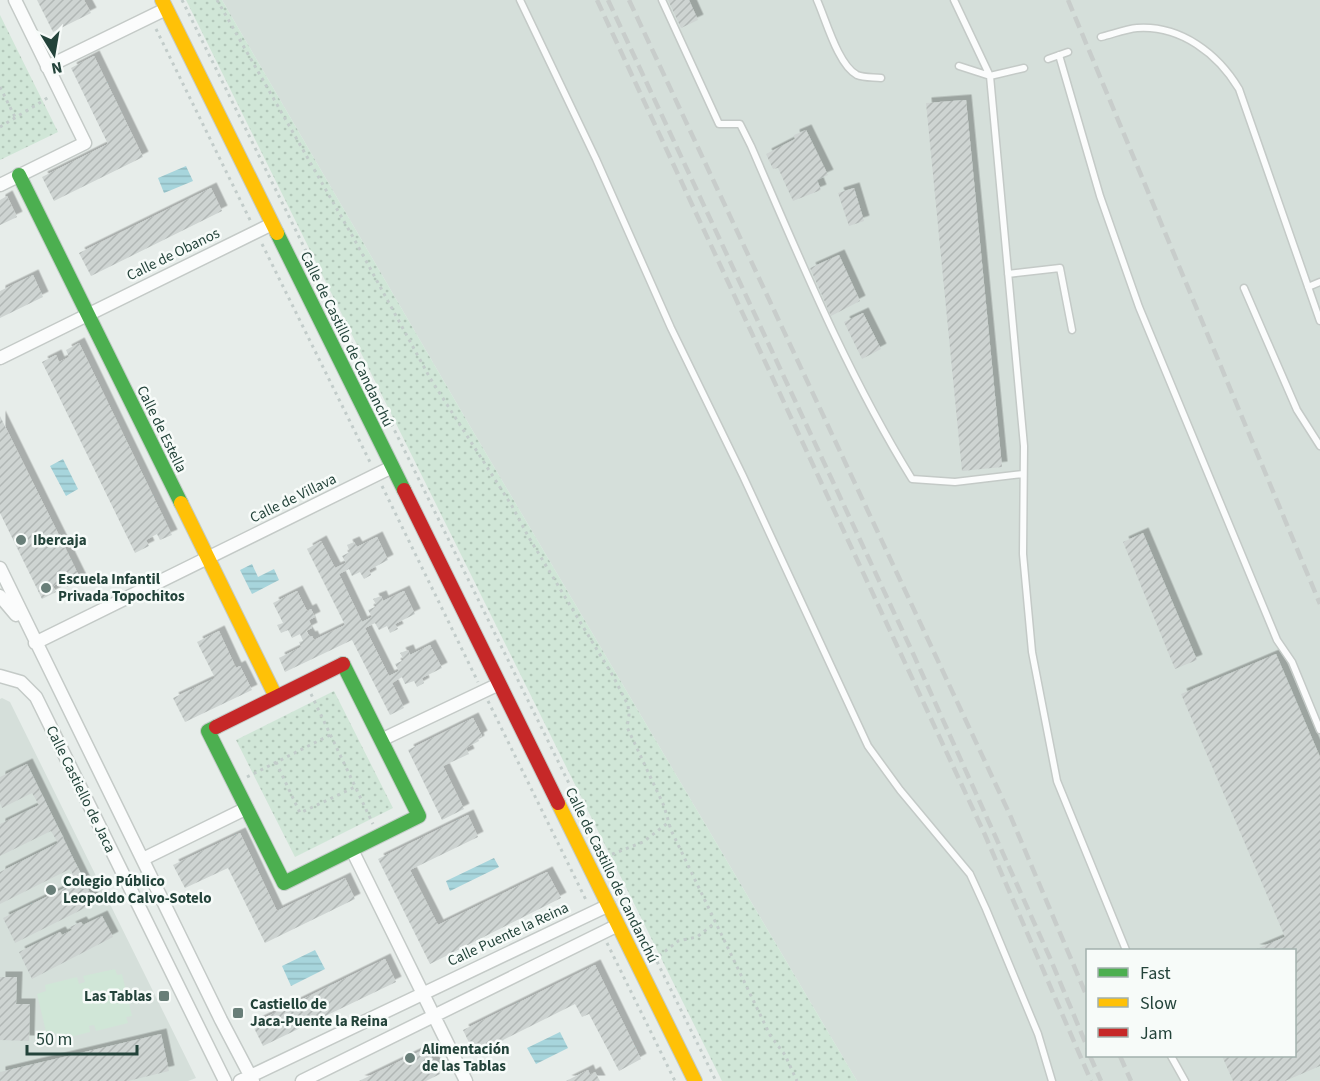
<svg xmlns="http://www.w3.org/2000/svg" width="1320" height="1081" viewBox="0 0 1320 1081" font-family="'Source Sans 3',sans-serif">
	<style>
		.built { fill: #d5dfda; fill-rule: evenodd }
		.green { fill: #d0e6d7 }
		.park { fill: url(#park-dots) }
		.water { fill: url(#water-rules) }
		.building { fill: url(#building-hatch); filter: url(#shadow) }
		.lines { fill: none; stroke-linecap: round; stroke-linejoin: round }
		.lane-casing { stroke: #c4cac7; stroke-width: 9 }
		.street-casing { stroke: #c4cac7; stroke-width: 15 }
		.fast-casing { stroke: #c3cbc8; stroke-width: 16 }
		.slow-casing { stroke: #c3cbc8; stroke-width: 16 }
		.jam-casing { stroke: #c3cbc8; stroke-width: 16 }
		.path { stroke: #c2ccca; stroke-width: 3; stroke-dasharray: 3 4.5; stroke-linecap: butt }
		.lane { stroke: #fbfcfc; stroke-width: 6 }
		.street { stroke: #fbfcfc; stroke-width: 12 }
		.fast { stroke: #4caf50; stroke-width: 14 }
		.slow { stroke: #ffc107; stroke-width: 14 }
		.jam { stroke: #c62828; stroke-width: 14 }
		.rail { stroke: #c8cdcb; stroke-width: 4.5; stroke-dasharray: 12 6; stroke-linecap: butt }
		.poi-dot { fill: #687e78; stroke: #f7fbf9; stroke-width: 2 }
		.labels { text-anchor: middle; stroke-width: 5; stroke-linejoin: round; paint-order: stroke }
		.street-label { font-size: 15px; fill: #23433a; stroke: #f7fbf9 }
		.poi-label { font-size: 15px; font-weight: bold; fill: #23433a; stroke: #f7fbf9; text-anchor: start }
	</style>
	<defs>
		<pattern id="park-dots" width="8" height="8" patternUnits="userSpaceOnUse" patternTransform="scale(1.5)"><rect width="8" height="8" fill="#d0e6d7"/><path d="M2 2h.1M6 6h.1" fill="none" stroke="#b2c6b9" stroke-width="1.8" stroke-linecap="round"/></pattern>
		<pattern id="water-rules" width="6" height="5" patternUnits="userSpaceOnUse" patternTransform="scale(1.5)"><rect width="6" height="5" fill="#a7d5dc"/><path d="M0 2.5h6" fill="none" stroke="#8fb8be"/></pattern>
		<pattern id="building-hatch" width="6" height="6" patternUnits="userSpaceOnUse" patternTransform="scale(1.5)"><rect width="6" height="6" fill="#ced4d2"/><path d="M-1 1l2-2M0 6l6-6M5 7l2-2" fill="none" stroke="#b1b7b5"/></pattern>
		<filter id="shadow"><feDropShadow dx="5.5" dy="-5.5" stdDeviation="0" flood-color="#0004"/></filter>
	</defs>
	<rect width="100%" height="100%" fill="#e7edea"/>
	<path class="built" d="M 222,0 L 1320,0 L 1320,1081 L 857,1081 L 474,433 ZM 1088,950 L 1294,950 L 1294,1056 L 1088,1056 Z
		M 2,698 L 10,702 L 196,1078 L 188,1081 L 0,1081 L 0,699 Z"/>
	<path class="green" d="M 115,969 L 117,975 L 122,974 L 132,1016 L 126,1017 L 128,1023 L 96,1031 L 94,1025 L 89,1026 L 90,1032 L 58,1040 L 56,1033 L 47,1036 L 37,994 L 46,991 L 45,985 L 77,977 L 79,984 L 85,982 L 83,976 Z"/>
	<path class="park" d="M 186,0 L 222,0 L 474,433 L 857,1081 L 722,1081 Z
		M 0,15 L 58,132 L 0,160 Z
		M 334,691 L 393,808 L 295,857 L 236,740 Z"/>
	<path class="water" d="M 186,166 L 193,181 L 164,193 L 158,178 Z
		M 63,459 L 78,489 L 66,496 L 50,466 Z
		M 252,564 L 258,577 L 274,569 L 279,580 L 252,594 L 240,570 Z
		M 494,858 L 499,867 L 450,891 L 446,881 Z
		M 315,950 L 325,969 L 291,986 L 282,966 Z
		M 560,1032 L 568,1048 L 536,1064 L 527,1048 Z"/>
	<path class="building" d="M 37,0 L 84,0 L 91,13 L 53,32 Z
		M 668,0 L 689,0 L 698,20 L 681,28 Z
		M 94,56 L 143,157 L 54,201 L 42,177 L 108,144 L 71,68 Z
		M 966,100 L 1002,467 L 962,471 L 926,103 Z
		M 806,130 L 828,175 L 817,180 L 821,190 L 793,201 L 778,168 L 773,169 L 766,154 L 795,139 L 794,135 Z
		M 211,188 L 222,211 L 91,276 L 79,253 Z
		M 854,188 L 864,221 L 849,226 L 838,193 Z
		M 7,196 L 17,217 L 0,225 L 0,200 Z
		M 839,255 L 860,301 L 831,316 L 810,268 Z
		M 33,275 L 43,297 L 0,318 L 0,291 Z
		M 863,313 L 881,349 L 862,359 L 844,322 Z
		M 79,343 L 172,535 L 160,540 L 157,534 L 146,540 L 149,546 L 135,553 L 42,362 L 56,355 L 59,362 L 69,357 L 66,350 Z
		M 0,416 L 81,580 L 67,587 L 64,580 L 53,586 L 56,592 L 42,599 L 0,513 Z
		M 1143,533 L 1197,660 L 1175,669 L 1123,542 Z
		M 377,537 L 388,560 L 369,570 L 371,575 L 364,579 L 360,572 L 352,576 L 349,569 L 339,574 L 362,622 L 372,617 L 368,610 L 377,606 L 373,599 L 381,596 L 383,601 L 404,591 L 415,614 L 395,624 L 398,629 L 390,633 L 387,626 L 379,630 L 375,623 L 365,628 L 389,676 L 399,671 L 395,664 L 404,660 L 400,653 L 408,650 L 410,655 L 430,645 L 442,668 L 422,678 L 424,683 L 417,687 L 414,681 L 405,684 L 402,677 L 392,683 L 404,708 L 390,715 L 352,640 L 285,672 L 279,658 L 301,647 L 299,642 L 303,641 L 300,634 L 292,638 L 288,630 L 281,633 L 277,625 L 283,623 L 273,603 L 297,591 L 307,611 L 311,609 L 315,617 L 309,620 L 312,628 L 306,631 L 310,637 L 312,636 L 314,640 L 345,625 L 307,549 L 321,541 L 335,568 L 346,563 L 342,556 L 350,552 L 347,545 L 354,542 L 357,547 Z
		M 219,631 L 236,668 L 240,666 L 252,690 L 185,722 L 173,698 L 215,678 L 197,642 Z
		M 1276,654 L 1320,757 L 1320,1066 L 1285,1081 L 1233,1081 L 1222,1056 L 1294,1056 L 1294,950 L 1254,950 L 1285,937 L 1181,694 Z
		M 473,718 L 482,736 L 478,738 L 479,741 L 466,748 L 469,754 L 443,766 L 464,809 L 442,820 L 408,750 Z
		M 27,764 L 95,903 L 15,943 L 3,918 L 77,882 L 70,869 L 0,904 L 0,872 L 58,843 L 51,831 L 0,856 L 0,824 L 39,805 L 32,793 L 2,808 L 0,803 L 0,777 Z
		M 468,815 L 478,837 L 410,870 L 438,925 L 547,872 L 561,898 L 430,964 L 378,859 Z
		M 240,833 L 277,911 L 345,878 L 355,899 L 265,943 L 228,868 L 185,888 L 173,865 Z
		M 102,916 L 113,937 L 32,979 L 19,952 L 60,932 L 62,935 L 72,930 L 70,927 L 81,922 L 83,925 Z
		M 385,959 L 396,982 L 263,1046 L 252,1024 Z
		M 595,965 L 641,1059 L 619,1071 L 589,1014 L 582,1017 L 575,1004 L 497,1043 L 498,1045 L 476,1057 L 463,1030 Z
		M 0,977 L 17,977 L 16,1004 L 30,1004 L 29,1041 L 0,1040 Z
		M 161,1034 L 169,1071 L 128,1081 L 0,1081 L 0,1072 Z
		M 427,1048 L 440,1074 L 426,1081 L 359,1081 Z
		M 588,1070 L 590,1075 L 595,1072 L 600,1081 L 566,1081 Z"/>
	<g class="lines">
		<g class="lane-casing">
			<path id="lane" d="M 520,0 L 596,159 L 671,328 L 743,476 L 868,746 L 900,790 L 970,874 L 986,909 L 1038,1034 L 1052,1081
				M 662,0 L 719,124 L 740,124 L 751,146 C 800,259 847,374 912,479 L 955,482 L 1023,474
				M 817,0 C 826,20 838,65 857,75 C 864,78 874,77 881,78
				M 954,0 L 990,76 L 1024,446 L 1023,554 L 1032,652 L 1057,781 L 1126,950
				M 1101,37 C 1113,34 1126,29 1137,28 C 1181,25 1218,54 1239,89 L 1320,321
				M 1059,55 L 1100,196 L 1139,307 L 1277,640 L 1292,662 L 1320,730
				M 1048,59 L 1068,52
				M 959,66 L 990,76 L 1024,68
				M 1008,274 L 1060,268 L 1072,330
				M 1308,287 L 1320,282
				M 1244,288 L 1297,410 L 1320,446
				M 1171,1056 L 1185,1081"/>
		</g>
		<g class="street-casing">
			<path id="street" d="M 47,67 L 166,9
				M 0,185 L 85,143 L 15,0
				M 0,358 L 272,224
				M 0,568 L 221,1020 L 253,1081
				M 0,596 L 16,615
				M 35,643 L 392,467
				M 0,676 L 21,682 L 36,697 L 225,1081
				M 381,740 L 499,684
				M 352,850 L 466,1081
				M 143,859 L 247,808
				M 240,1081 L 609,905
				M 302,1081 L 618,925"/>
		</g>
		<g class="fast-casing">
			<path id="fast" d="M 19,175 L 181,503
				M 277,233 L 404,490
				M 216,727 L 208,731 L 284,883 L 419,816 L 343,664"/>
		</g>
		<g class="slow-casing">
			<path id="slow" d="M 162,0 L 277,233
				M 181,503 L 276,697
				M 558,803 L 695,1081"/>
		</g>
		<g class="jam-casing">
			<path id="jam" d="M 404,490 L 558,803
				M 216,727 L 343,664"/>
		</g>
		<path class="path" d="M 182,0 L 716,1081
			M 217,0 L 353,237 L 430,378 L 512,506 L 528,536 L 613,676 L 628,705 L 629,715 L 627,727 L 664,806 L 671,830 L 770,1035 L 785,1055 L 797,1081
			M 156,29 L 251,222
			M 0,87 L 16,119
			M 0,127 L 49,97
			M 262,244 L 371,464
			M 382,486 L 478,682
			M 311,694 L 373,824
			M 488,701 L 587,902
			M 276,762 L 300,813 L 355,787
			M 247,777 L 330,735
			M 605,857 L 643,842 L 669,822
			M 607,943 L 675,1081
			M 659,956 L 678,941 L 697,937 L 716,922"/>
		<use href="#lane" class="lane"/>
		<use href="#street" class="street"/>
		<use href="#fast" class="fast"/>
		<use href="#slow" class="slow"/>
		<use href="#jam" class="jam"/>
		<path class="rail" d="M 597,0 L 985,835 L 1091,1081
			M 608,0 L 911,649 L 1050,958 L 1088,1049
			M 629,0 L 1010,815 L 1088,999
			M 1068,0 L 1320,604
			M 1090,1056 L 1101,1081
			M 1120,1056 L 1131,1081"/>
	</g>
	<g class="poi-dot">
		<circle cx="21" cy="540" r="6"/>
		<circle cx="46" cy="588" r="6"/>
		<circle cx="51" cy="890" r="6"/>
		<rect x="158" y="990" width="12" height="12" rx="3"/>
		<rect x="232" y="1007" width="12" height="12" rx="3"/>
		<circle cx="410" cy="1058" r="6"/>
	</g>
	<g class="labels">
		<g class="street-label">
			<text transform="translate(173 254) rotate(-26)" y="5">Calle de Obanos</text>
			<text transform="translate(347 339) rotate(64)" y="5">Calle de Castillo de Candanchú</text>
			<text transform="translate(162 429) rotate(64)" y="5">Calle de Estella</text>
			<text transform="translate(293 498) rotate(-26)" y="5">Calle de Villava</text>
			<text transform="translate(81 789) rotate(64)" y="5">Calle Castiello de Jaca</text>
			<text transform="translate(612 875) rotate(64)" y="5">Calle de Castillo de Candanchú</text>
			<text transform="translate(508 934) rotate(-25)" y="5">Calle Puente la Reina</text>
		</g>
		<g class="poi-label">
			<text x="33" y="545">Ibercaja</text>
			<text x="58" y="584">Escuela Infantil<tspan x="58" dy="17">Privada Topochitos</tspan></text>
			<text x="63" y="886">Colegio Público<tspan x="63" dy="17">Leopoldo Calvo-Sotelo</tspan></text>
			<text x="152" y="1001" text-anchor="end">Las Tablas</text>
			<text x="250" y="1009">Castiello de<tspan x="250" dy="17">Jaca-Puente la Reina</tspan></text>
			<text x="422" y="1054">Alimentación<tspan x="422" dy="17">de las Tablas</tspan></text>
		</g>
	</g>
	<rect x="1086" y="949" width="210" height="108" fill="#f7fbf9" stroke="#a2b1ad" stroke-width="1.5"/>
	<rect x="1098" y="968" width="30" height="9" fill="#4caf50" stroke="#a2b1ad" stroke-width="1.5"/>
	<text x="1140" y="979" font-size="18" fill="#23433a">Fast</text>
	<rect x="1098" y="998" width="30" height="9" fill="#ffc107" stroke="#a2b1ad" stroke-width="1.5"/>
	<text x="1140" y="1009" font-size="18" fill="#23433a">Slow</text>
	<rect x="1098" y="1028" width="30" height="9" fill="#c62828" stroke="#a2b1ad" stroke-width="1.5"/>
	<text x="1140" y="1039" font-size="18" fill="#23433a">Jam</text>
	<g transform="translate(54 54) rotate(169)" stroke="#f7fbf9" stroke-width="4.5" paint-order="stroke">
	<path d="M0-4.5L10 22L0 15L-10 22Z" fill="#23433a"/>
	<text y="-9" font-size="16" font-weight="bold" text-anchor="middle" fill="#23433a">N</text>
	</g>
	<path d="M27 1045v9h110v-9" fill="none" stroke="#23433a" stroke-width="3"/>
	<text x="36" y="1045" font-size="18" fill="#23433a" stroke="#f7fbf9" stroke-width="4.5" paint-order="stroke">50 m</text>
</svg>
